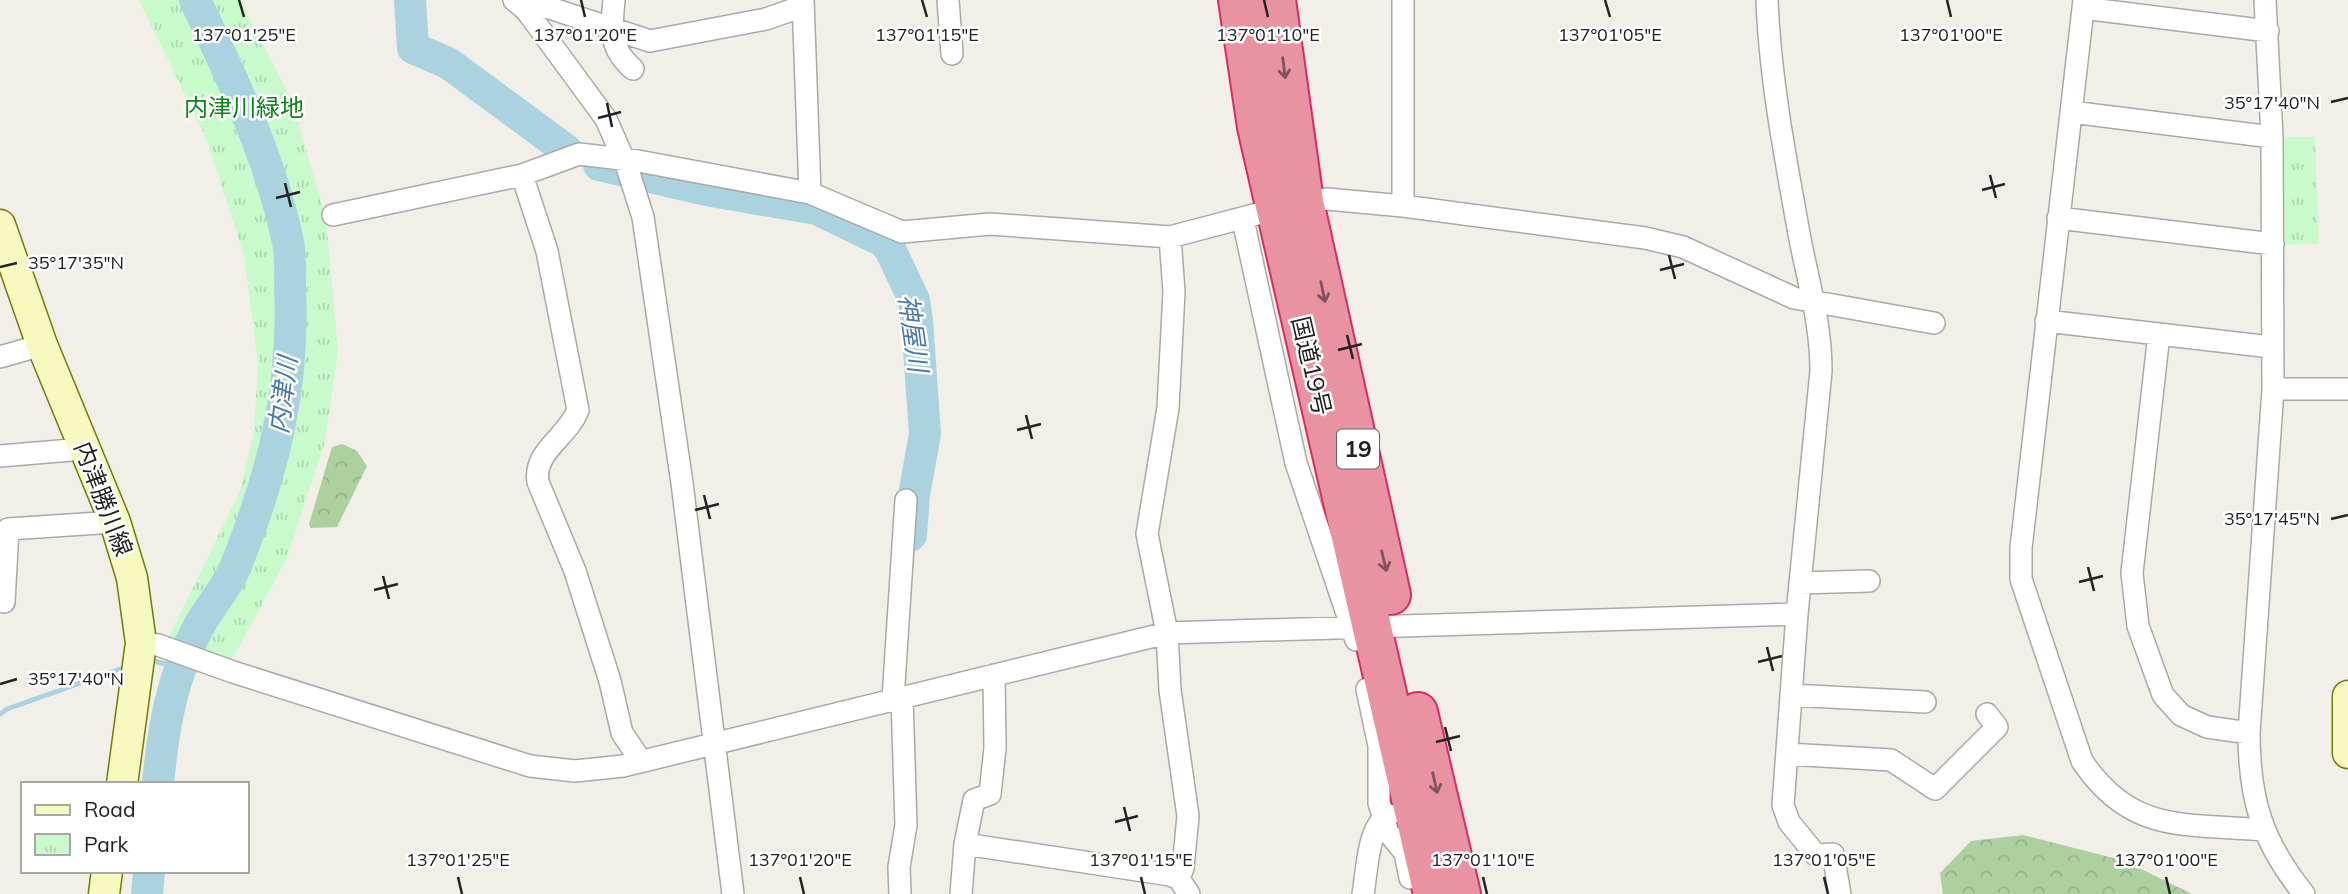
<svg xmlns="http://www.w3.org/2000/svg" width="2348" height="894" viewBox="0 0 2348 894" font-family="Mulish,'Noto Sans JP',sans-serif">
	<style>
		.forest { fill: url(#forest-crowns) }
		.park { fill: url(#park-tufts) }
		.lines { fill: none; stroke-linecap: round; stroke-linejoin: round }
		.stream { stroke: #aad3df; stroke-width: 5 }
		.river { stroke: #aad3df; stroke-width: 32 }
		.street-casing { stroke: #a9a9a9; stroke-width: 24 }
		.secondary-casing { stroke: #707d05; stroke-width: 33 }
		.highway-casing { stroke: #dc2a67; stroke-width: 42 }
		.street { stroke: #fff; stroke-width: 21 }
		.secondary { stroke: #f7fabf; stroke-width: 30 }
		.highway { stroke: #e892a2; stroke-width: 38 }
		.oneway { stroke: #7b545c }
		.ticks { fill: none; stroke: #222; stroke-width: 2.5 }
		.labels { text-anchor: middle; stroke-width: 5; stroke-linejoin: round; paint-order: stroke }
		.shield { fill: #fff; stroke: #646464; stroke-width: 2 }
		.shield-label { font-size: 23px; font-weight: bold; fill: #222 }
		.park-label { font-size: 24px; fill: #0c8416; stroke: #fff }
		.street-label { font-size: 24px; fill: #222; stroke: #fff }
		.water-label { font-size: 26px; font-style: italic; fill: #4a7aab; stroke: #fff }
		.ticks-label { font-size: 18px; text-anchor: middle; fill: #222; stroke: #fff; stroke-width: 5; stroke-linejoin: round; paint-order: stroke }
	</style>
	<defs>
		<pattern id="forest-crowns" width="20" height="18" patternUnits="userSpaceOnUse" patternTransform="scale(1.75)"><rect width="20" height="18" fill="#add19e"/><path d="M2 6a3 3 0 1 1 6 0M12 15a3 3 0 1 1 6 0" fill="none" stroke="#95b388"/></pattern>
		<pattern id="park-tufts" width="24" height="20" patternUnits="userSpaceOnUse" patternTransform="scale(1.75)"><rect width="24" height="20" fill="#c8facc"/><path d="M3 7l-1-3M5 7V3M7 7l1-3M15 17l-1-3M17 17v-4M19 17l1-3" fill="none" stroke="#acd6af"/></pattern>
	</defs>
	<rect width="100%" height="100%" fill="#f2efe9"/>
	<path class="forest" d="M 342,444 L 357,451 L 367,466 L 337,527 L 311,528 L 309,524 L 332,447 Z
		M 2023,835 L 2125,861 L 2192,894 L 1943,894 L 1940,873 L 1971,841 Z"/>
	<path class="park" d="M 139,0 L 240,0 L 292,101 L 326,219 L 338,350 L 325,442 L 287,558 L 234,656 L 223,660 L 167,641 L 240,491 L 254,432 L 258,362 L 244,255 L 206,138 Z
		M 2280,137 L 2315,137 L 2319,244 L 2280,245 Z"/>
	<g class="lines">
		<path class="stream" d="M 154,661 L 180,668
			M 0,714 L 7,709 L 123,668"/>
		<path class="river" d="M 410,0 L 413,48 L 448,63 L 566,150
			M 599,165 L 706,190 L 817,209 L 883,241 L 890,249 L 914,300 L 917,321 L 925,434 L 914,495 L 911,535
			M 158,784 C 163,729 172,675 199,626 C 210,606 226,589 235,568 C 272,476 295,389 290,289 C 290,274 291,257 288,242 C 270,156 232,78 195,0
			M 147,894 L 149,871"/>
		<g class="street-casing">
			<path id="street" d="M 514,0 L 526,10 L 606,119 L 627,167 L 643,217 L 682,483 L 733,894
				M 614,0 C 611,30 609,48 633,69
				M 803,0 L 810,193
				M 948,0 L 952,54
				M 1403,0 L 1403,206
				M 1767,0 C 1770,80 1786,161 1800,239 C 1809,285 1821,324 1821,371 L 1797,614 L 1783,805 L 1789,822 L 1816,855 L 1833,854 L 1840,894
				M 2084,0 L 2021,548 L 2021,579 L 2082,761 C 2131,834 2184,823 2262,830
				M 2265,0 L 2272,137 L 2273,389 L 2249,733 C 2249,799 2262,842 2304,894
				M 2083,8 L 2268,31
				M 526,10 L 547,7 L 650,41 L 766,19 L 803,6
				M 2071,112 L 2272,137
				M 522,175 L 547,251 L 578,410 C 568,437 533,451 538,482 L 575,571 L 610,681 L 622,733 L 641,761
				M 1304,202 L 1327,199 L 1403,206 L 1645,238 L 1683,247 L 1794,298 L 1934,323
				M 333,215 L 522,175 L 579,154 L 638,161 L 810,193 L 902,232 L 990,224 L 1170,237 L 1276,209
				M 2058,218 L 2273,244
				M 1243,220 L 1296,463 L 1356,640
				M 1170,237 L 1174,292 L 1168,408 L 1147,534 L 1167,633 L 1170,690 L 1188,816 L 1183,868 L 1179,879
				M 2046,321 L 2271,347
				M 2159,334 L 2132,573 L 2138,626 L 2163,695 L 2181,715 L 2207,727 L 2249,733
				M 0,357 L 42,345
				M 2273,389 L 2348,389
				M 0,456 L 71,450 L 84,445
				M 1800,583 L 1869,581
				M 4,602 L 8,529 L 115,522
				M 141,643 L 158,645 L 233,672 L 530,766 L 575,771 L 623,766 L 1167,633 L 1797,614
				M 1367,689 L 1379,746 L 1379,803 L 1388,832 L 1405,853 L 1410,878
				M 1791,695 L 1925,702
				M 893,699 L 906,500
				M 1787,754 L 1891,760 L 1935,789 L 1997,727 L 1987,714
				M 965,844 L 1170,875 L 1179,879 L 1189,894
				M 900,894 L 899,867 L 906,825 L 902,697
				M 961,894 L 965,844 L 974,800 L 990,794 L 995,748 L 994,675
				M 1363,894 C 1367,873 1367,826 1389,815"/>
		</g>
		<g class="secondary-casing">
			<path id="secondary" d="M 0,225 L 42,345 L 115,522 L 132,578 L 141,643 L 122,784
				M 2348,696 L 2348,753
				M 104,894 L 107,871"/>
		</g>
		<g class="highway-casing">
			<path id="highway" d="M 1238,0 L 1257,127 L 1433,894
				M 1276,0 L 1304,202 L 1391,595
				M 1418,712 L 1461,894"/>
		</g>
		<use href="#street" class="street"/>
		<use href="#secondary" class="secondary"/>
		<use href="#highway" class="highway"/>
	</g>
	<defs><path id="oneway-shaft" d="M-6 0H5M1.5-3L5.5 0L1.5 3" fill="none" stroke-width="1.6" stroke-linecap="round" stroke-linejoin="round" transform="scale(1.75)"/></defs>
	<g class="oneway">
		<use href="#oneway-shaft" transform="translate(1284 68) rotate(83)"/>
		<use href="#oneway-shaft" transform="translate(1323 292) rotate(78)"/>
		<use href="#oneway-shaft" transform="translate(1384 561) rotate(77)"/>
		<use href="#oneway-shaft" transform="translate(1435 783) rotate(77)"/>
	</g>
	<path class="ticks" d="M 239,0 L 244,17M 581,0 L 585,17M 922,0 L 927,17M 1264,0 L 1268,17M 1605,0 L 1610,17M 1947,0 L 1951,17M 2331,102 L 2348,98M 607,103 L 612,127M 598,118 L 621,112M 1990,175 L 1996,198M 285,183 L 291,207M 1982,190 L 2005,184M 276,198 L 300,192M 1669,255 L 1675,279M 0,267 L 17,263M 1660,270 L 1684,264M 1347,335 L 1353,359M 1338,350 L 1362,344M 1026,415 L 1032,439M 1017,430 L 1041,424M 704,495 L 710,519M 695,510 L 719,504M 2331,519 L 2348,515M 2088,567 L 2094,591M 383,576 L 389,599M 2079,582 L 2103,576M 374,590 L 398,584M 1767,647 L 1773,671M 1758,662 L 1782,656M 0,684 L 17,679M 1445,727 L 1451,751M 1436,742 L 1460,736M 1124,807 L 1130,831M 1115,822 L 1138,816M 458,877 L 462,894M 800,877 L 804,894M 1141,877 L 1145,894M 1483,877 L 1487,894M 1824,877 L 1828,894M 2166,877 L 2170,894"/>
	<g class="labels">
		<rect class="shield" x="1337" y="429.5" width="42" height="39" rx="5"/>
		<g class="shield-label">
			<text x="1358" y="457">19</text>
		</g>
		<g class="park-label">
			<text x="244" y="116">内津川緑地</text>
		</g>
		<g class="street-label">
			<text transform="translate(1311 366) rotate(77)" y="8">国道19号</text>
			<text transform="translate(103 499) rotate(69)" y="8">内津勝川線</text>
		</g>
		<g class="water-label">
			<text transform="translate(913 333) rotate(82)" y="9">神屋川</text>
			<text transform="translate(283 395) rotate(-83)" y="9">内津川</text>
		</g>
	</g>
	<g class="ticks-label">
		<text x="244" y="41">137°01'25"E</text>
		<text x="585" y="41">137°01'20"E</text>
		<text x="927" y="41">137°01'15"E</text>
		<text x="1268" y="41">137°01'10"E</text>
		<text x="1610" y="41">137°01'05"E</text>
		<text x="1951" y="41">137°01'00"E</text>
		<text x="2272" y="109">35°17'40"N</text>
		<text x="76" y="269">35°17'35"N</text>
		<text x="2272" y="525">35°17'45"N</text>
		<text x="76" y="685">35°17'40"N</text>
		<text x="458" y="866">137°01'25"E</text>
		<text x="800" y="866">137°01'20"E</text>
		<text x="1141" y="866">137°01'15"E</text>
		<text x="1483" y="866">137°01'10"E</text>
		<text x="1824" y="866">137°01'05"E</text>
		<text x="2166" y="866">137°01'00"E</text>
	</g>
	<rect x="21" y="782" width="228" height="91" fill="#ffffff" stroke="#a7a7a7" stroke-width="2"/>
	<rect x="35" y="805" width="35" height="10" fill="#f7fabf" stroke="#a7a7a7" stroke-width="2"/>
	<text x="84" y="817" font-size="21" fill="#222222">Road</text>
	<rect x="35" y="834" width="35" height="21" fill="url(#park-tufts)" stroke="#a7a7a7" stroke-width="2"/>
	<text x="84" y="852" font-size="21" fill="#222222">Park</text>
</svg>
